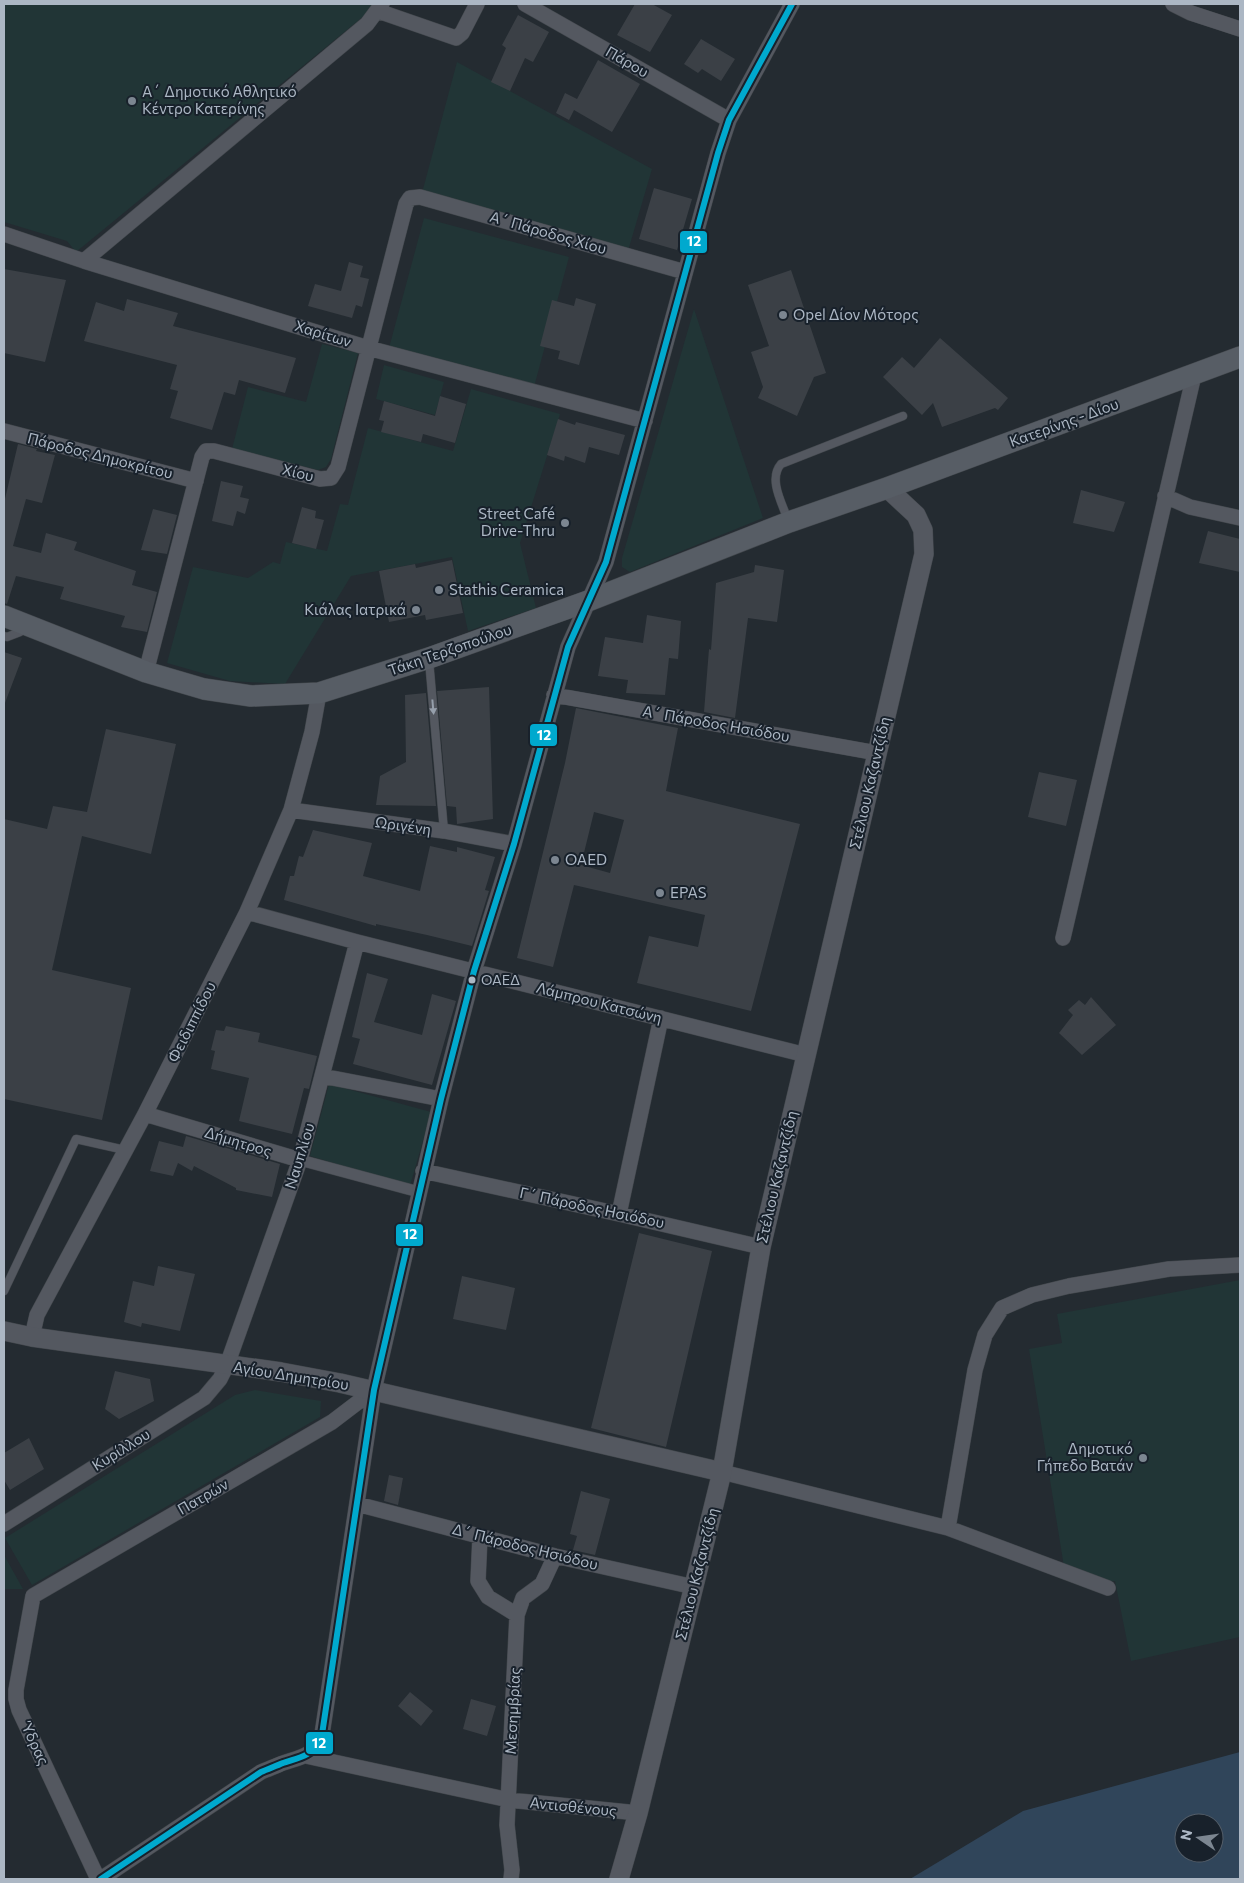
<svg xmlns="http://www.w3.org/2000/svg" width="1244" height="1883" viewBox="0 0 1244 1883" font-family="Commissioner,sans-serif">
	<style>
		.green { fill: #213536 }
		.water { fill: #30455a; fill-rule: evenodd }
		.building { fill: #3b4046; fill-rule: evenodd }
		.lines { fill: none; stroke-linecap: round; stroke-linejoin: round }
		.service-casing { stroke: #42474c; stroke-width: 9 }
		.pedestrian-casing { stroke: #42474c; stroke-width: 12 }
		.minor-casing { stroke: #42474c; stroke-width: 16 }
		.tertiary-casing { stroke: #42474c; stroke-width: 20 }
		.secondary-casing { stroke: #42474c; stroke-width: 22 }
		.service { stroke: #545860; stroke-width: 8 }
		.pedestrian { stroke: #545860; stroke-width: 11 }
		.minor { stroke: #545860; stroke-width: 15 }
		.tertiary { stroke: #545860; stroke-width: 19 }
		.secondary { stroke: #575d65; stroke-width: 21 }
		.bus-1-casing { stroke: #18212b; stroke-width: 10 }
		.bus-1 { stroke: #00a9ce; stroke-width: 6 }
		.oneway { fill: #969fab }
		.poi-dot { fill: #7c8691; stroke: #18212b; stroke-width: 2 }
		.bus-dot { fill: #acb7c4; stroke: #18212b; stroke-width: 2 }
		.labels { text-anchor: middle; stroke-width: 4; stroke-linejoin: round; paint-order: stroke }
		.bus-label { font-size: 14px; fill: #acb7c4; stroke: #18212b; text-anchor: start }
		.street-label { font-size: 15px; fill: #acb7c4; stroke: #18212b }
		.poi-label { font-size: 15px; fill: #acb7c4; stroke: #18212b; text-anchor: start }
		.line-badge { stroke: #18212b; stroke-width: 2 }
		.badge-label { font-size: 14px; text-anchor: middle; font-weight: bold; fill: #fff }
	</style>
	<rect width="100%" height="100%" fill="#242b31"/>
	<path class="green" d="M 4,4 L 375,4 L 370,11 L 76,252 L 67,241 L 4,222 Z
		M 457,62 L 652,169 L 628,251 L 422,193 Z
		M 424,218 L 569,257 L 534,387 L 389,348 Z
		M 694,309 L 763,518 L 630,572 L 622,567 L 622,558 Z
		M 322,344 L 358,353 L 331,459 L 326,467 L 318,470 L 232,449 L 248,387 L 306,402 Z
		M 384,365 L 444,382 L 435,415 L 376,399 Z
		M 471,389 L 560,414 L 520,543 L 536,608 L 468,631 L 452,557 L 351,576 L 285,684 L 230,681 L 167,663 L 193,567 L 248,578 L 273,562 L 280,564 L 286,542 L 327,551 L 340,504 L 348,505 L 368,428 L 453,451 Z
		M 329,1084 L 431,1112 L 410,1186 L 310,1156 Z
		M 1240,1280 L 1240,1637 L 1131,1661 L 1115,1581 L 1102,1583 L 1064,1567 L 1029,1349 L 1062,1343 L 1057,1314 Z
		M 255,1390 L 321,1401 L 320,1417 L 32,1585 L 5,1538 L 235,1395 Z
		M 4,1555 L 23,1589 L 4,1589 Z"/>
	<path class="water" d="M 1240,1752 L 1240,1879 L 910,1879 L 1023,1811 ZM 1184,1823 L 1214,1823 L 1214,1853 L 1184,1853 Z"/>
	<path class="building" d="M 635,4 L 652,4 L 672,15 L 650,52 L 617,35 Z
		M 518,15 L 549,32 L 533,62 L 525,58 L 510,91 L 491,82 L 506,48 L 502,45 Z
		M 701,39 L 735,59 L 721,81 L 702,69 L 698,73 L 684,64 Z
		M 598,60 L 640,84 L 612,132 L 574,110 L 569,120 L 556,113 L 565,93 L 577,99 Z
		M 654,188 L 692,199 L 677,250 L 639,239 Z
		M 349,262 L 363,266 L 360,277 L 369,279 L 362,307 L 356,305 L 352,318 L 308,306 L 315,284 L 341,291 Z
		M 4,269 L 66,280 L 45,362 L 4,353 Z
		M 791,270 L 826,373 L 814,377 L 797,416 L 758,398 L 763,387 L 751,352 L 769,346 L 748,285 Z
		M 576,298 L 596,304 L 579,365 L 558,359 L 560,351 L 540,346 L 552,300 L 574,306 Z
		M 127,299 L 178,313 L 173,326 L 296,358 L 285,393 L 239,380 L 235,395 L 224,392 L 212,430 L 170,418 L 178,391 L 170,389 L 177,365 L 84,341 L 96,302 L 124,311 Z
		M 940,338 L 1008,398 L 998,410 L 995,408 L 942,427 L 933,403 L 922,415 L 883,377 L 902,357 L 914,368 Z
		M 440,396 L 466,404 L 455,443 L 423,434 L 421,442 L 381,432 L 384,421 L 379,420 L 384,401 L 435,416 Z
		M 558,419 L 575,425 L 576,422 L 625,435 L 619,455 L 589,447 L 585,463 L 565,456 L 564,461 L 547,455 Z
		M 18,444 L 37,449 L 36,451 L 55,455 L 42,503 L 26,499 L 13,546 L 41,553 L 46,533 L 77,542 L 74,550 L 136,571 L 132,585 L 157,592 L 147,632 L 121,627 L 125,616 L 60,599 L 64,587 L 16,576 L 7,604 L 4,603 L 4,503 Z
		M 221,481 L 243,486 L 240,497 L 249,499 L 245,514 L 237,511 L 233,526 L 212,521 Z
		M 1081,490 L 1125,502 L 1114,532 L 1073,523 Z
		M 302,507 L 316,511 L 315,518 L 324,520 L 316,549 L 292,543 Z
		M 153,509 L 177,515 L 167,554 L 141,550 Z
		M 1208,531 L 1240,539 L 1240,572 L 1199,563 Z
		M 452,560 L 463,613 L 426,620 L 425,615 L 389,622 L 379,571 L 415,564 L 416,568 Z
		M 755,565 L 784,570 L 777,622 L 748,618 L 735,718 L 704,712 L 709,649 L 711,650 L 716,583 L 754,572 Z
		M 647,615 L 681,621 L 678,659 L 669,658 L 665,695 L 626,693 L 628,680 L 598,676 L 605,637 L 643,643 Z
		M 4,652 L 22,658 L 5,703 L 4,702 Z
		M 489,687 L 493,819 L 457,824 L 456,807 L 447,806 L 437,691 Z
		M 426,693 L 436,806 L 376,805 L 380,776 L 406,762 L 405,695 Z
		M 576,708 L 678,728 L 666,791 L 800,824 L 751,1011 L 637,983 L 649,936 L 698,947 L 705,915 L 574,885 L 553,967 L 517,958 L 565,763 ZM 594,812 L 624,820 L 610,873 L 581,865 Z
		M 106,729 L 176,744 L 151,854 L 82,836 L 52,970 L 131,988 L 102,1120 L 4,1099 L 4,819 L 47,829 L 53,806 L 87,812 Z
		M 1039,772 L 1077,780 L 1066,826 L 1028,817 Z
		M 313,830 L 372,843 L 363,876 L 420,891 L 430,846 L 457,852 L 457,847 L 495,857 L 485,890 L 489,891 L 472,946 L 427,935 L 376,924 L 376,926 L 284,900 L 290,876 L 294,876 L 299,856 L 303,857 Z
		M 367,973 L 388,979 L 374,1022 L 422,1035 L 432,994 L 456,1001 L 432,1085 L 353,1064 L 360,1039 L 352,1037 Z
		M 1091,997 L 1116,1025 L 1082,1055 L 1059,1033 L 1073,1015 L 1068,1010 L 1079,1000 L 1085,1005 Z
		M 226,1026 L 260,1033 L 258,1042 L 317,1056 L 309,1089 L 304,1088 L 292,1134 L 239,1121 L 249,1078 L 211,1069 L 215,1051 L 211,1050 L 216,1030 L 224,1031 Z
		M 186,1136 L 280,1164 L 272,1197 L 236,1190 L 236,1188 L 194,1166 L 192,1171 L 178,1163 L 173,1176 L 150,1171 L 159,1141 L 183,1147 Z
		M 639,1233 L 712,1251 L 666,1447 L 591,1428 Z
		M 158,1266 L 195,1274 L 180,1331 L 142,1323 L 141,1327 L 124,1322 L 133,1281 L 154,1286 Z
		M 462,1276 L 515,1288 L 506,1330 L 453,1319 Z
		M 115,1371 L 150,1379 L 154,1401 L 119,1419 L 105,1409 Z
		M 29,1438 L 44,1469 L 10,1490 L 4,1480 L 4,1453 Z
		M 389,1475 L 403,1478 L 398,1505 L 384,1501 Z
		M 581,1491 L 610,1499 L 595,1555 L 573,1550 L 577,1536 L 570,1534 Z
		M 410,1692 L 433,1711 L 421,1726 L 398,1706 Z
		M 471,1699 L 496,1706 L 487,1736 L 463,1729 Z"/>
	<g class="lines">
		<g class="service-casing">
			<path id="service" d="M 788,520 C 782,503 768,479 781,464 L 903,416
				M 4,636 L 7,637 L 20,632
				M 429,660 L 444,831
				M 4,1291 L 76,1139 L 125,1150"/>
		</g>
		<g class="pedestrian-casing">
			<path id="pedestrian" d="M 300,1160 L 419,1192"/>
		</g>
		<g class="minor-casing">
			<path id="minor" d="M 525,4 L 729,120
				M 1173,4 L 1191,13 L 1240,29
				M 378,11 L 456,38 L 462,33 L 477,4
				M 4,234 L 84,261 L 368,348 L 645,421
				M 84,261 L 367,24 L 382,4
				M 4,431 L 196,481
				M 1165,496 L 1190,507 L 1240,518
				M 146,672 L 202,457 L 206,451 L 214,451 L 320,479 L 331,478 L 338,467 L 406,204 L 410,198 L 420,197 L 685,272
				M 554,695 L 877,753
				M 291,810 L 444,831 L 514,844
				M 247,912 L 357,942 L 806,1055
				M 1063,938 L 1194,375
				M 322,1076 L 441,1099
				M 145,1114 L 300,1160
				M 423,1171 L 619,1214 L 761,1247
				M 619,1214 L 661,1018
				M 32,1337 L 37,1315 L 145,1114 L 247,912 L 291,810 L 312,732 L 319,693
				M 722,1472 L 948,1528 L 1108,1588
				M 357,1504 L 555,1556 L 694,1587
				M 4,1524 L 204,1398 L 220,1379 L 227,1365 L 300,1160 L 357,942
				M 948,1528 L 975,1370 L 985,1335 L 1002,1308 L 1032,1295 L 1069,1286 L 1169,1269 L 1240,1265
				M 480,1536 L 478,1581 L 488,1597 L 517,1615
				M 306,1756 L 509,1800 L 638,1813
				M 98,1879 L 19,1710 L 16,1699 L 16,1690 L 33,1596 L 332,1422 L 374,1390
				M 101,1879 L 261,1772 C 268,1769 276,1766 283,1763 C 301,1757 309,1757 321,1741 L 374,1390 L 441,1099 L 474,971 L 514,844 L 568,647 L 606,562 L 718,153 L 729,120 L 792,4
				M 511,1879 L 512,1870 L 507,1825 L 517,1615 L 523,1598 L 542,1584 L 555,1556"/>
		</g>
		<g class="tertiary-casing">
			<path id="tertiary" d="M 4,1331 L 32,1337 L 281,1372 L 340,1383 L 722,1472
				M 619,1879 L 638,1813 L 722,1472 L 761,1247 L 924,554 L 923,530 L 916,515 L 887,488"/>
		</g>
		<g class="secondary-casing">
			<path id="secondary" d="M 4,616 L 146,672 L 204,689 L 251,696 L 319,693 L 429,658 L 588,601 L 789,522 L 887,488 L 1240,357"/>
		</g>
		<use href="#service" class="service"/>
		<use href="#pedestrian" class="pedestrian"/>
		<use href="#minor" class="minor"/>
		<use href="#tertiary" class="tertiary"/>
		<use href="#secondary" class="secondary"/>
		<g class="bus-1-casing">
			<path id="bus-1" d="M 101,1879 L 261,1772 C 268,1769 276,1766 283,1763 C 301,1757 309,1757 321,1741 L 374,1390 L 441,1099 L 474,971 L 514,844 L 568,647 L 606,562 L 718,153 L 729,120 L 792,4"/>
		</g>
		<use href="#bus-1" class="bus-1"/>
	</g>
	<defs><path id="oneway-solid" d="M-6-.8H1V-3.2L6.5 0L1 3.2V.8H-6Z" transform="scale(1.25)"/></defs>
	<use class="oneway" href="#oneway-solid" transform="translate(433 707) rotate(85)"/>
	<g class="poi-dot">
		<circle cx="132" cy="101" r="5"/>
		<circle cx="783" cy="315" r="5"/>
		<circle cx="565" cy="523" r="5"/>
		<circle cx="439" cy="590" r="5"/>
		<circle cx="416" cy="610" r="5"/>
		<circle cx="555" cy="860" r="5"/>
		<circle cx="660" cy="893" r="5"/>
		<circle cx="1143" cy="1458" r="5"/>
	</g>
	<circle class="bus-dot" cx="472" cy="980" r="4.5"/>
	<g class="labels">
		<g class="bus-label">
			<text x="481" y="985">ΟΑΕΔ</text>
		</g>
		<g class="street-label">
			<text transform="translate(627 62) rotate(30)" y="5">Πάρου</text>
			<text transform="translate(548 233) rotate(16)" y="5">Α΄ Πάροδος Χίου</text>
			<text transform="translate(323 334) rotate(17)" y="5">Χαρίτων</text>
			<text transform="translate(1064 423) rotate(-20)" y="5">Κατερίνης - Δίου</text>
			<text transform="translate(100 456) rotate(14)" y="5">Πάροδος Δημοκρίτου</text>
			<text transform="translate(298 473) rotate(14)" y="5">Χίου</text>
			<text transform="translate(450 650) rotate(-19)" y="5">Τάκη Τερζοπούλου</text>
			<text transform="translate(716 724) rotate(10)" y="5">Α΄ Πάροδος Ησιόδου</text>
			<text transform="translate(870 783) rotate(-77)" y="5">Στέλιου Καζαντζίδη</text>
			<text transform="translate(403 826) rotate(8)" y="5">Ωριγένη</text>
			<text transform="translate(599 1003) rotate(14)" y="5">Λάμπρου Κατσώνη</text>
			<text transform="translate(192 1022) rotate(-63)" y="5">Φειδιππίδου</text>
			<text transform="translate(238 1142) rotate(17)" y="5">Δήμητρος</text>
			<text transform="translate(300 1156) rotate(-73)" y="5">Ναυπλίου</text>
			<text transform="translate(777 1177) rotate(-77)" y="5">Στέλιου Καζαντζίδη</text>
			<text transform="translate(592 1208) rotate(12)" y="5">Γ΄ Πάροδος Ησιόδου</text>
			<text transform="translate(291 1376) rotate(9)" y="5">Αγίου Δημητρίου</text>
			<text transform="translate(121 1450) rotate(-32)" y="5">Κυρίλλου</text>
			<text transform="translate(203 1497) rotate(-30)" y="5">Πατρών</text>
			<text transform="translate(525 1547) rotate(14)" y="5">Δ΄ Πάροδος Ησιόδου</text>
			<text transform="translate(697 1574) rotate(-76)" y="5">Στέλιου Καζαντζίδη</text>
			<text transform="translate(513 1711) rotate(-87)" y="5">Μεσημβρίας</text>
			<text transform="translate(35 1744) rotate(65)" y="5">Ύδρας</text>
			<text transform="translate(573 1807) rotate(6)" y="5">Αντισθένους</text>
		</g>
		<g class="poi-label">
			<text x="142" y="97">Α΄ Δημοτικό Αθλητικό<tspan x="142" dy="17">Κέντρο Κατερίνης</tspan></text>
			<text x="793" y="320">Opel Δίον Μότορς</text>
			<text x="555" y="519" text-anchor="end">Street Café<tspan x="555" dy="17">Drive-Thru</tspan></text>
			<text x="449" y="595">Stathis Ceramica</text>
			<text x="406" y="615" text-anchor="end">Κιάλας Ιατρικά</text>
			<text x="565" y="865">OAED</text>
			<text x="670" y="898">EPAS</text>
			<text x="1133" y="1454" text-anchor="end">Δημοτικό<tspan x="1133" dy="17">Γήπεδο Βατάν</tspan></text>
		</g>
	</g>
	<g class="line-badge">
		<rect x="679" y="230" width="29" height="24" rx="5" fill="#00a9ce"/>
		<rect x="529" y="723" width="29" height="24" rx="5" fill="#00a9ce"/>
		<rect x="395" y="1223" width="29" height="24" rx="5" fill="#00a9ce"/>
		<rect x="305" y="1731" width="29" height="24" rx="5" fill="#00a9ce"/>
	</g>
	<g class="badge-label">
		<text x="694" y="246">12</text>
		<text x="544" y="740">12</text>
		<text x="410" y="1239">12</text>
		<text x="319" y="1748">12</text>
	</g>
	<rect width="1244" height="1883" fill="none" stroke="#acb7c4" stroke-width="10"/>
	<g transform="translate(1199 1838) rotate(283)"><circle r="24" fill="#18212b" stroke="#535d68"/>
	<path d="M0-4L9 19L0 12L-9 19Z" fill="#7c8691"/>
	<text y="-8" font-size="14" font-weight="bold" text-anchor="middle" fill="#acb7c4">N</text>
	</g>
</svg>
